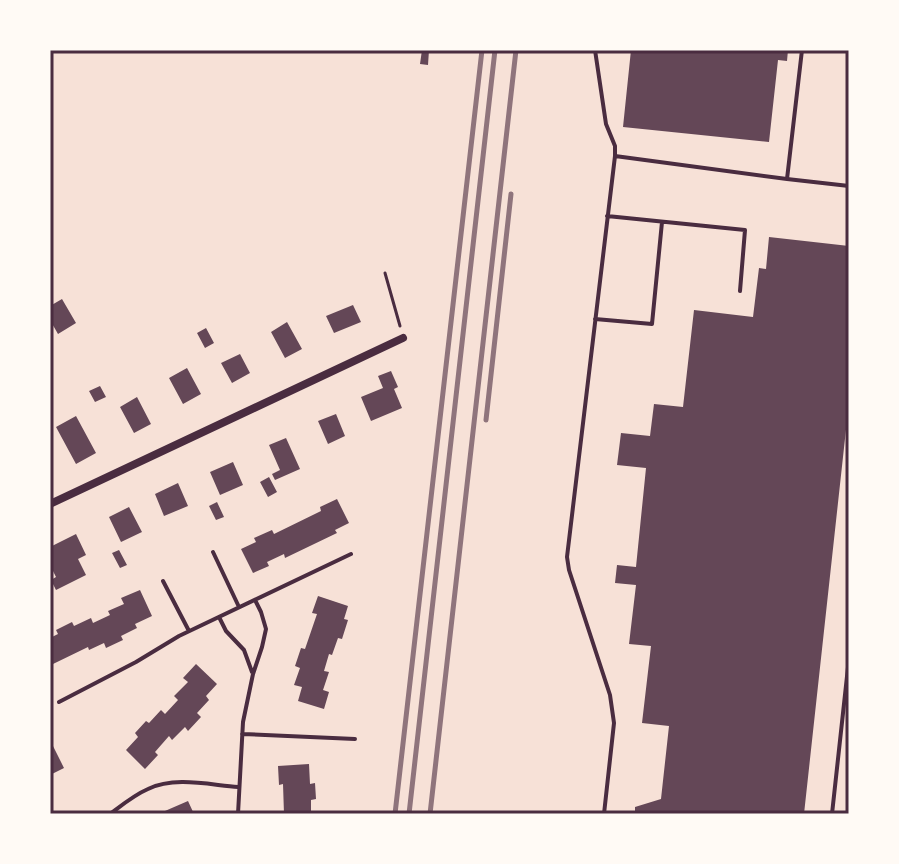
<svg xmlns="http://www.w3.org/2000/svg" width="899" height="864" viewBox="0 0 899 864" font-family="'Source Sans 3',sans-serif">
	<style>
		.building { fill: #644757 }
		.lines { fill: none; stroke-linecap: round; stroke-linejoin: round }
		.path { stroke: #4a2c40; stroke-width: 3 }
		.service { stroke: #4a2c40; stroke-width: 4 }
		.minor { stroke: #4a2c40; stroke-width: 8 }
		.rail { stroke: #8f747c; stroke-width: 5 }
		.neatline { fill: none; stroke: #4a2c40; stroke-width: 3 }
	</style>
	<rect width="100%" height="100%" fill="#f7e1d7"/>
	<path class="building" d="M 422,50 L 429,50 L 428,65 L 420,64 Z
		M 631,50 L 788,50 L 787,61 L 778,60 L 769,142 L 623,127 Z
		M 769,237 L 849,246 L 849,402 L 804,814 L 635,814 L 635,807 L 661,799 L 669,726 L 642,723 L 651,646 L 629,644 L 636,585 L 615,583 L 617,565 L 636,567 L 646,468 L 617,465 L 621,433 L 650,436 L 654,404 L 683,407 L 694,310 L 753,317 L 759,268 L 766,269 Z
		M 62,299 L 76,323 L 58,334 L 50,320 L 50,306 Z
		M 353,305 L 361,322 L 334,333 L 326,316 Z
		M 287,322 L 302,349 L 285,358 L 271,332 Z
		M 206,328 L 214,343 L 205,348 L 197,333 Z
		M 240,354 L 250,373 L 232,383 L 221,363 Z
		M 187,368 L 201,394 L 183,404 L 169,378 Z
		M 391,371 L 398,387 L 394,389 L 402,408 L 371,421 L 361,397 L 383,388 L 378,376 Z
		M 100,386 L 106,397 L 95,402 L 89,391 Z
		M 137,397 L 151,424 L 134,433 L 120,407 Z
		M 336,414 L 345,436 L 328,444 L 318,421 Z
		M 76,416 L 96,453 L 76,464 L 56,427 Z
		M 286,438 L 300,469 L 275,480 L 272,474 L 280,470 L 269,445 Z
		M 233,462 L 243,485 L 220,495 L 210,472 Z
		M 269,477 L 277,492 L 268,497 L 260,482 Z
		M 178,483 L 188,506 L 164,516 L 155,494 Z
		M 337,499 L 349,523 L 335,530 L 337,533 L 285,558 L 284,554 L 267,562 L 269,566 L 253,573 L 241,549 L 256,542 L 254,538 L 272,530 L 274,534 L 321,511 L 320,507 Z
		M 217,502 L 224,517 L 216,520 L 209,506 Z
		M 129,507 L 142,532 L 121,542 L 109,517 Z
		M 76,534 L 86,555 L 78,559 L 86,575 L 56,590 L 51,580 L 56,577 L 50,565 L 50,547 Z
		M 119,550 L 127,565 L 120,568 L 112,553 Z
		M 140,590 L 152,616 L 135,624 L 137,628 L 121,636 L 123,640 L 106,648 L 104,643 L 89,650 L 88,647 L 53,664 L 50,658 L 50,638 L 58,634 L 56,630 L 72,622 L 74,626 L 91,618 L 93,623 L 110,615 L 108,611 L 124,604 L 121,598 Z
		M 318,596 L 348,606 L 344,619 L 348,620 L 342,639 L 338,638 L 332,655 L 329,654 L 324,671 L 329,672 L 323,690 L 329,692 L 324,709 L 298,701 L 302,687 L 294,685 L 300,668 L 295,666 L 301,648 L 305,649 L 317,614 L 312,613 Z
		M 196,664 L 217,684 L 206,696 L 209,700 L 197,713 L 201,717 L 188,731 L 185,727 L 172,740 L 169,736 L 155,752 L 158,755 L 145,769 L 126,750 L 138,737 L 135,733 L 146,721 L 149,723 L 161,710 L 165,714 L 178,700 L 174,696 L 188,682 L 183,678 Z
		M 50,740 L 64,768 L 50,775 Z
		M 309,764 L 310,784 L 315,783 L 316,799 L 311,800 L 311,814 L 284,814 L 283,784 L 279,785 L 278,766 Z
		M 188,801 L 194,814 L 158,814 Z"/>
	<g class="lines">
		<path class="path" d="M 385,273 L 400,326"/>
		<path class="service" d="M 595,50 L 606,124 L 615,146 L 615,156 L 787,179
			M 802,50 L 787,179 L 849,186
			M 607,216 L 745,230 L 740,291
			M 595,319 L 652,324 L 662,222
			M 213,552 L 239,607
			M 163,581 L 189,631
			M 219,617 L 226,631 L 244,650 L 252,672
			M 59,702 L 136,662 L 179,636 L 351,554
			M 242,734 L 355,739
			M 110,814 C 122,805 134,795 148,789 C 175,776 210,785 238,787
			M 238,814 L 243,722 L 253,674 L 262,647 L 266,629 L 261,612 L 255,600
			M 604,814 L 614,723 L 610,695 L 569,570 L 567,557 L 615,156
			M 832,814 L 849,658"/>
		<path class="minor" d="M 50,504 L 403,338"/>
		<path class="rail" d="M 486,420 L 511,194
			M 395,814 L 482,50
			M 409,814 L 495,50
			M 430,814 L 516,50"/>
	</g>
	<rect width="899" height="864" fill="none" stroke="#fffaf5" stroke-width="104"/>
	<rect x="52" y="52" width="795" height="760" class="neatline"/>
</svg>
